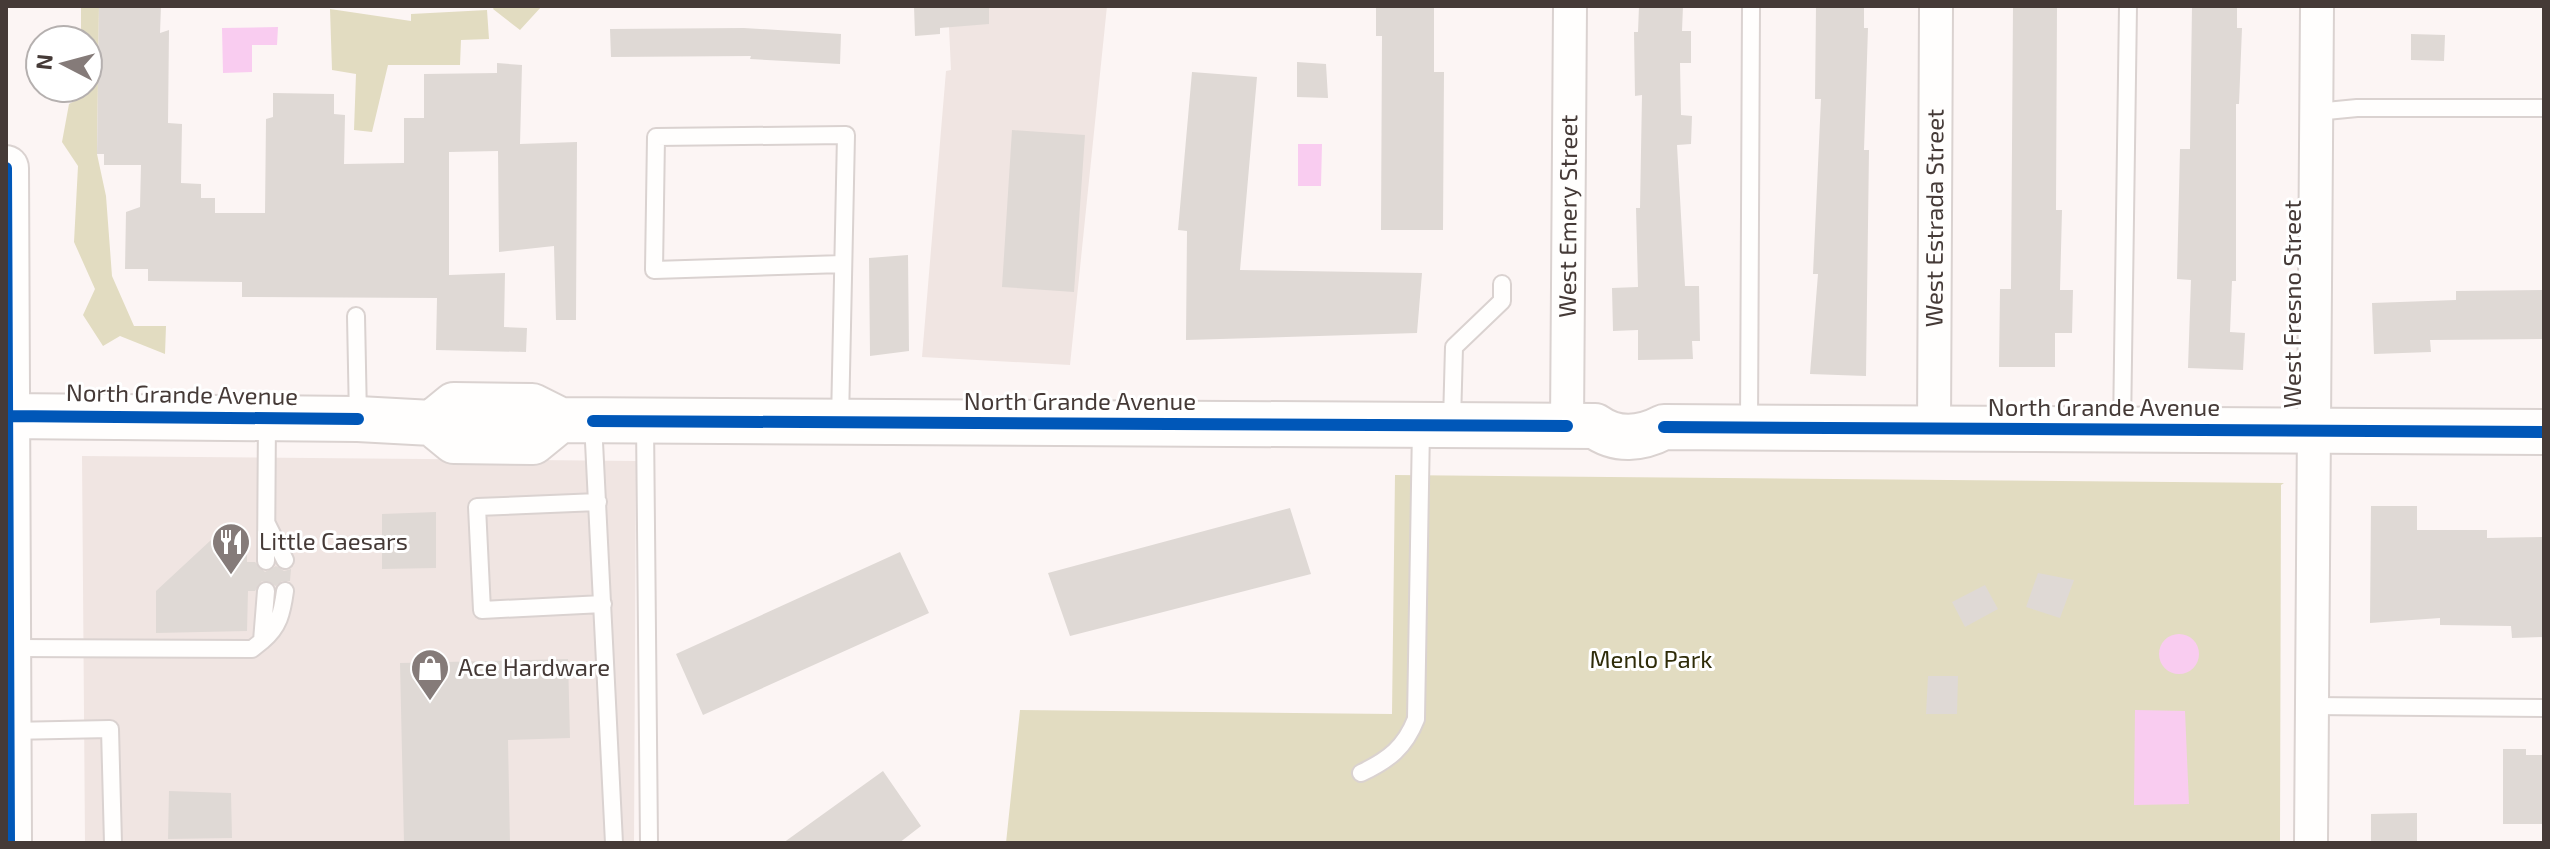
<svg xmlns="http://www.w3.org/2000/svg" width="2550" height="849" viewBox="0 0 2550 849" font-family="'Exo 2',sans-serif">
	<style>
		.built { fill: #f0e5e2 }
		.green { fill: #e2dcc1 }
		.water { fill: #f9ccf0 }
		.building { fill: #dfd9d5 }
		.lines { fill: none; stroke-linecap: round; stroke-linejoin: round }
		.lane-casing { stroke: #dad2d0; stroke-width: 20 }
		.street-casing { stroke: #dad2d0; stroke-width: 36 }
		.secondary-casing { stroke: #dad2d0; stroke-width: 48 }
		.lane { stroke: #fffefd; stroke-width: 16 }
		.street { stroke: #fffefd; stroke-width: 32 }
		.secondary { stroke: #fffefd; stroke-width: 44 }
		.cycleway-casing { stroke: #fff; stroke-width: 17 }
		.cycleway { stroke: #0057b8; stroke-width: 12 }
		.labels { text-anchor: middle; stroke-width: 6; stroke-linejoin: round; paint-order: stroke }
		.street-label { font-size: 24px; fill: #453a37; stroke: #fff }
		.poi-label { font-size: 24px; fill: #453a37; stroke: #fff; text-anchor: start }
		.park-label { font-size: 24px; fill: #2f2c09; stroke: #fff }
	</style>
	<rect width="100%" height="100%" fill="#fcf5f4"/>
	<path class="built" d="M 948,6 L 1107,6 L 1070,365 L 922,357 L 946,71 L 951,70 Z
		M 82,456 L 636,461 L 634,843 L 85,843 Z"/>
	<path class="green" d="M 81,6 L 99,6 L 97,154 L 106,196 L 112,276 L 134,326 L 166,326 L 165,354 L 120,336 L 103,346 L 83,315 L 95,289 L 74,242 L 78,166 L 62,142 L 69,104 L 82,97 L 82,88 L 88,88 L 88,40 L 81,40 Z
		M 495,6 L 542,6 L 520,30 L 493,9 Z
		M 330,9 L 411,21 L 411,14 L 487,10 L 489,39 L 461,40 L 460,65 L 388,65 L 372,132 L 354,130 L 356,74 L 332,70 Z
		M 1395,475 L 2284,483 L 2281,485 L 2280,843 L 1006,843 L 1020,710 L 1392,714 Z"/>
	<path class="water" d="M 278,27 L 277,45 L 252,45 L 252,72 L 223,73 L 222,28 Z
		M 1298,144 L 1322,144 L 1321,186 L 1298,186 Z
		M2159 654a20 20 0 1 1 40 0a20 20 0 1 1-40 0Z
		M 2135,710 L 2185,711 L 2189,804 L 2134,805 Z"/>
	<path class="building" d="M 99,6 L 161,6 L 160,33 L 169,30 L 168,123 L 182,124 L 181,183 L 201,184 L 201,198 L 215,198 L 215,213 L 265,213 L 266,119 L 273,117 L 273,93 L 334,94 L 334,114 L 345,115 L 344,164 L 404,163 L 404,118 L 424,118 L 424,74 L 497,73 L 497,63 L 522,65 L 520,144 L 577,142 L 576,320 L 556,320 L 554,246 L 499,252 L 498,151 L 449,152 L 449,275 L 505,273 L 504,327 L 527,328 L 526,352 L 436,350 L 437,298 L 242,297 L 242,282 L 148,281 L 148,269 L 125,269 L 126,212 L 140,207 L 141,165 L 104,165 L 104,154 L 97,154 Z
		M 914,6 L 989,6 L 989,24 L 940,28 L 940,34 L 915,36 Z
		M 1376,6 L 1434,6 L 1434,72 L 1444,72 L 1443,230 L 1381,230 L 1382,36 L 1376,36 Z
		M 1639,6 L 1683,6 L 1682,31 L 1691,31 L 1691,63 L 1680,63 L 1681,115 L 1692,116 L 1691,144 L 1677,145 L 1685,286 L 1699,286 L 1700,341 L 1692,341 L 1693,359 L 1638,360 L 1638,330 L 1613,331 L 1612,288 L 1638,287 L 1636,208 L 1640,208 L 1642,95 L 1635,96 L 1634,32 L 1638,32 Z
		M 1816,6 L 1864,6 L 1864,28 L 1868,28 L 1864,150 L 1869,150 L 1866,376 L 1810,374 L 1818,274 L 1813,274 L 1821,99 L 1815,99 Z
		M 2013,6 L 2057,6 L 2056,210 L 2062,210 L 2060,290 L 2073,290 L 2072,333 L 2055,333 L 2055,367 L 1999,367 L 2000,289 L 2011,289 Z
		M 2192,6 L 2237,6 L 2237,28 L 2242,28 L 2239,104 L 2236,104 L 2236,281 L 2232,281 L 2230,332 L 2245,333 L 2243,370 L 2188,368 L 2191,280 L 2177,279 L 2180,149 L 2190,149 Z
		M 744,28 L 841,34 L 840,64 L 750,59 L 751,56 L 611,57 L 610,29 Z
		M 2411,34 L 2445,35 L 2444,61 L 2411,60 Z
		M 1297,62 L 1326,64 L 1328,98 L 1297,97 Z
		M 1192,72 L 1257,77 L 1240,270 L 1422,273 L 1417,333 L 1186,340 L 1187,231 L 1178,230 Z
		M 1012,130 L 1085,135 L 1074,292 L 1002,287 Z
		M 908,255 L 909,351 L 870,356 L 869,258 Z
		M 2544,290 L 2544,339 L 2430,340 L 2431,352 L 2374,354 L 2372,303 L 2456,300 L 2456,291 Z
		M 2371,506 L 2417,506 L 2417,530 L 2487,530 L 2487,538 L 2544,537 L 2544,637 L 2512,638 L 2511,626 L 2440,625 L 2440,618 L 2370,623 Z
		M 1290,508 L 1311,574 L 1070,636 L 1048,573 Z
		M 436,512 L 436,568 L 382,569 L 382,514 Z
		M 211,540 L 247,540 L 247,562 L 255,562 L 265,572 L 276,566 L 284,571 L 291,569 L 290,581 L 282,581 L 276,586 L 262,581 L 255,591 L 248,591 L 247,631 L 156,633 L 156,591 Z
		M 900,552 L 929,613 L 703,715 L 676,654 Z
		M 2038,573 L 2074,580 L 2060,618 L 2026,607 Z
		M 1985,585 L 1998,609 L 1965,627 L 1952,602 Z
		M 568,659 L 570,738 L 508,740 L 510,843 L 404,843 L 400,663 Z
		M 1928,676 L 1958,676 L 1957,714 L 1926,714 Z
		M 2503,749 L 2526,749 L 2526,755 L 2544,755 L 2544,824 L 2503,824 Z
		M 883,771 L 921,826 L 899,843 L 783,843 Z
		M 169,791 L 231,793 L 232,838 L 168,839 Z
		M 2417,813 L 2417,843 L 2371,843 L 2371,814 Z"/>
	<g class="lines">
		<g class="lane-casing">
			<path id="lane" d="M 2316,112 L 2357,108 L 2544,108
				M 356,316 L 358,418
				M 840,421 L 846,135 L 656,137 L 654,270 L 843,264
				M 593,422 L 614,843
				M 645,422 L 649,843
				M 1452,422 L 1454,347 L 1502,301 L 1502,284
				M 1749,426 L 1751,6
				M 2122,429 L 2128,6
				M 598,502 L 477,507 L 482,610 L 603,604
				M 267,524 L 285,560
				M 266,561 L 267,418
				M 262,641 C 279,627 282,613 285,591
				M 12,648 L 252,649 L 262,641 L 266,591
				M 2312,706 L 2544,708
				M 9,731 L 110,729 L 113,843
				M 1361,773 C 1389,760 1405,747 1416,719 L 1421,428"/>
		</g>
		<g class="street-casing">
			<g id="street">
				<path id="s1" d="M 1567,426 L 1570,6"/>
				<path id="s2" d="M 1934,430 L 1936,6"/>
				<path d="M 2311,843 L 2317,6"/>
			</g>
		</g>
		<g class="secondary-casing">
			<path id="secondary" d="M 6,168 L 9,843
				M 6,416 L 358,419 L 432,423 L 454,441 L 533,442 L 560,420
				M 432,423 L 454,405 L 532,406 L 560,420 L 1595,426 C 1617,442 1641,439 1664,427 L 2544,432"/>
		</g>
		<use href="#lane" class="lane"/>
		<use href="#street" class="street"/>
		<use href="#secondary" class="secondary"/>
		<g class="cycleway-casing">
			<path id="cycleway" d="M 6,168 L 9,843
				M 6,416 L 358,419
				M 593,421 L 1567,426
				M 1664,427 L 2544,432"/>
		</g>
		<use href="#cycleway" class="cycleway"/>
	</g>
	<defs>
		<g id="restaurant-pin" transform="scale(2)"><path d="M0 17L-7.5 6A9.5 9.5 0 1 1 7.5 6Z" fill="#857b79" stroke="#fff"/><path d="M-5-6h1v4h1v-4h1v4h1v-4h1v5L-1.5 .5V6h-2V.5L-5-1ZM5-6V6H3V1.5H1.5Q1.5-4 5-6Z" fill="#fff"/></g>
		<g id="shop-pin" transform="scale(2)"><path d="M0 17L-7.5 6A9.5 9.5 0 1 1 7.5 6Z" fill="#857b79" stroke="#fff"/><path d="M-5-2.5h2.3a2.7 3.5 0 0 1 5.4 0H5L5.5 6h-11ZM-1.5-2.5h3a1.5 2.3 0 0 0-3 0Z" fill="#fff"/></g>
	</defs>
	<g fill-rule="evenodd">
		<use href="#restaurant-pin" x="231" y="542"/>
		<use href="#shop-pin" x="430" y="668"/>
	</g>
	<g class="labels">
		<g class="street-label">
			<text dy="8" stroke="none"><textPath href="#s1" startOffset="210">West Emery Street</textPath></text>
			<text dy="8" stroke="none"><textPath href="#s2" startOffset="212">West Estrada Street</textPath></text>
			<text transform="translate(2293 304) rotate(-90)" y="8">West Fresno Street</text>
			<text transform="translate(182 395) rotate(1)" y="8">North Grande Avenue</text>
			<text x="1080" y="410">North Grande Avenue</text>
			<text x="2104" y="416">North Grande Avenue</text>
		</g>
		<g class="poi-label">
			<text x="259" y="550">Little Caesars</text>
			<text x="458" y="676">Ace Hardware</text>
		</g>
		<g class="park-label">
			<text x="1651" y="668">Menlo Park</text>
		</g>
	</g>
	<rect width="2550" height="849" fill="none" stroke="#453a37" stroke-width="16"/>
	<g transform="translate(64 64) rotate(276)"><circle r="38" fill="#ffffff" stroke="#b5b0af" stroke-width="2"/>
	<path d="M0-6L14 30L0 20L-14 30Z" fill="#857b79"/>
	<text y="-12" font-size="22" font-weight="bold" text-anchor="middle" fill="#453a37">N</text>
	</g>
</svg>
